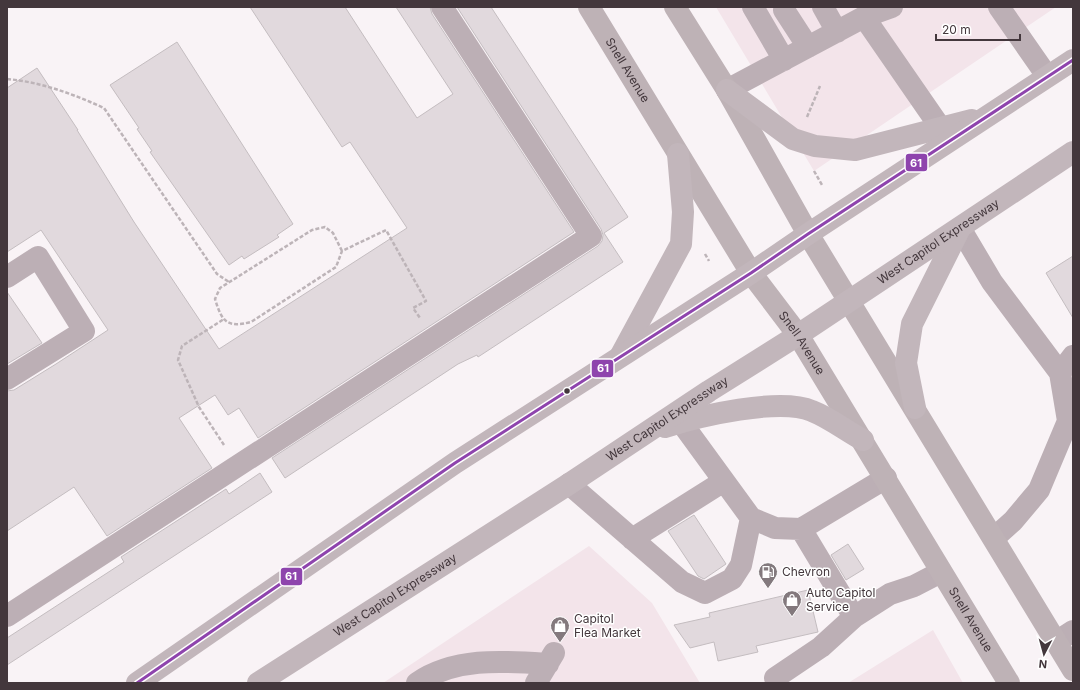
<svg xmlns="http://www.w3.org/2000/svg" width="1080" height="690" viewBox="0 0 1080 690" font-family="Inter,sans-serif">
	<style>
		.built { fill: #f3e4ea }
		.building { fill: #e1d9dd; stroke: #c4bdc0 }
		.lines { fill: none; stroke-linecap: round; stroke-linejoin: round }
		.path { stroke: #bdb4b8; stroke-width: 2.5; stroke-dasharray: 4 2; stroke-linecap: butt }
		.minor { stroke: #bcafb5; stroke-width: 22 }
		.major { stroke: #beb2b6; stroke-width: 22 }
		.highway { stroke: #c2b6bb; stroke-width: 22 }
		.bus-1-casing { stroke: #fff; stroke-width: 6 }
		.bus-1 { stroke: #8e44ad; stroke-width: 3 }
		.bus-dot { fill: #43373c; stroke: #fff; stroke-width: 1.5 }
		.labels { text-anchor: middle; stroke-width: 3; stroke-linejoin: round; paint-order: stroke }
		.street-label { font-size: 12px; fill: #43373c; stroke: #fff }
		.poi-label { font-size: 12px; fill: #43373c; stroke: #fff; text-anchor: start }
		.line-badge { stroke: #fff; stroke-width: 1.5 }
		.badge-label { font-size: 11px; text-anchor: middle; font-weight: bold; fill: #fff }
	</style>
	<rect width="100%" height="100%" fill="#f9f3f6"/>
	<path class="built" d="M 716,7 L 1056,7 L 814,171 Z
		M 589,546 L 652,603 L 700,683 L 383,683 Z
		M 933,630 L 963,683 L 848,683 Z"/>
	<path class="building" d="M 250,7 L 345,7 L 417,118 L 453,94 L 396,7 L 430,7 L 432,14 L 574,232 L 258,438 L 239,408 L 228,415 L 215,395 L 179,418 L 212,468 L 107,536 L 74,487 L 7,531 L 7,391 L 14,390 L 56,364 L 108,330 L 41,230 L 7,252 L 7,88 L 37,68 L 78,130 L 77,130 L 134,222 L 219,349 L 407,228 L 350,142 L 342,147 Z
		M 457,7 L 491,7 L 628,217 L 604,233 L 623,262 L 478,357 L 477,355 L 458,364 L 285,478 L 272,458 L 598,246 L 602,241 L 603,235 L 601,229 Z
		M 177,42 L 293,224 L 277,235 L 279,237 L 244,259 L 242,256 L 229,265 L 150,152 L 152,151 L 137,129 L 139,128 L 110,85 Z
		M 1073,256 L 1073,318 L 1046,273 Z
		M 7,292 L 42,343 L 7,364 Z
		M 260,473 L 272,492 L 7,665 L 7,638 L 124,562 L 121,557 L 226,489 L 229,494 Z
		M 694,515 L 726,564 L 704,579 L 698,576 L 668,531 Z
		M 848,544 L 864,569 L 846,580 L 831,555 Z
		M 808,590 L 818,632 L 756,646 L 758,652 L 718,661 L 714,642 L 690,648 L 674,625 L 710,617 L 709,613 Z"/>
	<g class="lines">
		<path class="path" d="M 7,79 C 41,82 73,94 104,108 L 217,274 L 229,282
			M 807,117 L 820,86
			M 814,171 L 822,185
			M 342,251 L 333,233 L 325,227 L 312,230 L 220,288 L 215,299 C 222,322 227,328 251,322 L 336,267 L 342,251 L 386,230 L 426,301 L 413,308 L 420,318
			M 705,254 L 709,261
			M 224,445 L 199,407 L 178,360 L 182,346 L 224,319"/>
		<path class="minor" d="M 753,7 L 784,60
			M 823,7 L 837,32
			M 999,7 L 1047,76
			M 784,10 L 808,47
			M 864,17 L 892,7
			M 727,90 L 864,17 L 940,127
			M 960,228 L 992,282 L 1060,373 L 1068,421
			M 7,277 L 38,257 L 84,331 L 7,379
			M 1060,373 L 1073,356
			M 681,422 L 751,518 L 775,528 L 801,529 L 886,478
			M 569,484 L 682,582 L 705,593 L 732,579 L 741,565 L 751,518
			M 801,529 L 854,617
			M 994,538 L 1013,521 L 1039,490 L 1068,421 L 1073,423
			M 632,539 L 724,481
			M 7,616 L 591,236 L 442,7
			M 1056,642 L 1073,631
			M 775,678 L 821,647 L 854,617 L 890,594 L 914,586 L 941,572
			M 417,683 C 455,657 503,661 548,664
			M 536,683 L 554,653"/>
		<g class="major">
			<path id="s1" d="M 589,7 L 751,273 L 798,335 L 1009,683"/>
			<path d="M 675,7 L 727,90 L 808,234 L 1073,670"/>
		</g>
		<g class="highway">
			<path d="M 727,90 L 793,139 L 815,146 L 855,150 L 972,120"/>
			<path d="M 621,355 L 681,244 L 683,212 L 678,154"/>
			<path d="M 915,408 L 906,363 L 912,324 L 959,230"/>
			<path d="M 665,427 C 699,416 780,397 812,411 C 830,418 846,431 863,440"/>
			<path d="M 137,683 L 455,463 L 751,273 L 808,234 L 1073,60"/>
			<path id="s2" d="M 258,683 L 569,484 L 709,391 L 798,335 L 1073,152"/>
		</g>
		<g class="bus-1-casing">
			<path id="bus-1" d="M 137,683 L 455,463 L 751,273 L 808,234 L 1073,60"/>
		</g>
		<use href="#bus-1" class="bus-1"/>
	</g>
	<defs>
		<g id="fuel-pin" transform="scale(1)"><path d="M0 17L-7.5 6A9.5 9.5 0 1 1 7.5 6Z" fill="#83797d" stroke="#fff"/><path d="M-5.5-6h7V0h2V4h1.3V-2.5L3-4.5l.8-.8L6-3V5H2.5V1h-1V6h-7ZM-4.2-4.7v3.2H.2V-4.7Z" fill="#fff"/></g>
		<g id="shop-pin" transform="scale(1)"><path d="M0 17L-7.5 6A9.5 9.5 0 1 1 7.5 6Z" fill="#83797d" stroke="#fff"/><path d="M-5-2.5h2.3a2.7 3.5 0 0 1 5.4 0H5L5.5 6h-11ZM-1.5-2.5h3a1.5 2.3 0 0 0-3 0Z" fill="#fff"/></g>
	</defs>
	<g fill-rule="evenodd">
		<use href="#fuel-pin" x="768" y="572"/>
		<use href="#shop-pin" x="792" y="600"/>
		<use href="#shop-pin" x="560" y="626"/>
	</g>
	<circle class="bus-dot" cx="567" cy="391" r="3.5"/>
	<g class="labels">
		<g class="street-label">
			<text dy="4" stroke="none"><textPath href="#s1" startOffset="74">Snell Avenue</textPath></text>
			<text dy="4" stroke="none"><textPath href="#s2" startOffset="811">West Capitol Expressway</textPath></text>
			<text dy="4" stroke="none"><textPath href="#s1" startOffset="398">Snell Avenue</textPath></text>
			<text dy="4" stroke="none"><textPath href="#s2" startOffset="487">West Capitol Expressway</textPath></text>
			<text dy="4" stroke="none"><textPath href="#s2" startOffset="163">West Capitol Expressway</textPath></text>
			<text dy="4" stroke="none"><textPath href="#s1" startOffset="722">Snell Avenue</textPath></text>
		</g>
		<g class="poi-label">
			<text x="782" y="576">Chevron</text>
			<text x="806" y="597">Auto Capitol<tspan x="806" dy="14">Service</tspan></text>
			<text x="574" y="623">Capitol<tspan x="574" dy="14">Flea Market</tspan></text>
		</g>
	</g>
	<g class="line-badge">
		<rect x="905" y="153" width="23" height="19" rx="4" fill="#8e44ad"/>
		<rect x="591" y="359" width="23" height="19" rx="4" fill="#8e44ad"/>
		<rect x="280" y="567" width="23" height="19" rx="4" fill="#8e44ad"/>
	</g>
	<g class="badge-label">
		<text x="916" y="167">61</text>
		<text x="603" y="372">61</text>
		<text x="291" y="580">61</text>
	</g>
	<rect width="1080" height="690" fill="none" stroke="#43373c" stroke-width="16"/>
	<g transform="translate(1044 654) rotate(186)" stroke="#ffffff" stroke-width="3" paint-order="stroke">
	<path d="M0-3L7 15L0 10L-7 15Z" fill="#43373c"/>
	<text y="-6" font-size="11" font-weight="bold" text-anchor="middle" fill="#43373c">N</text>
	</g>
	<path d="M936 34v6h84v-6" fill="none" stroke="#43373c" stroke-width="2"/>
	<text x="942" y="34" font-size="12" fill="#43373c" stroke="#ffffff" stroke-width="3" paint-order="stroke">20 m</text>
</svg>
